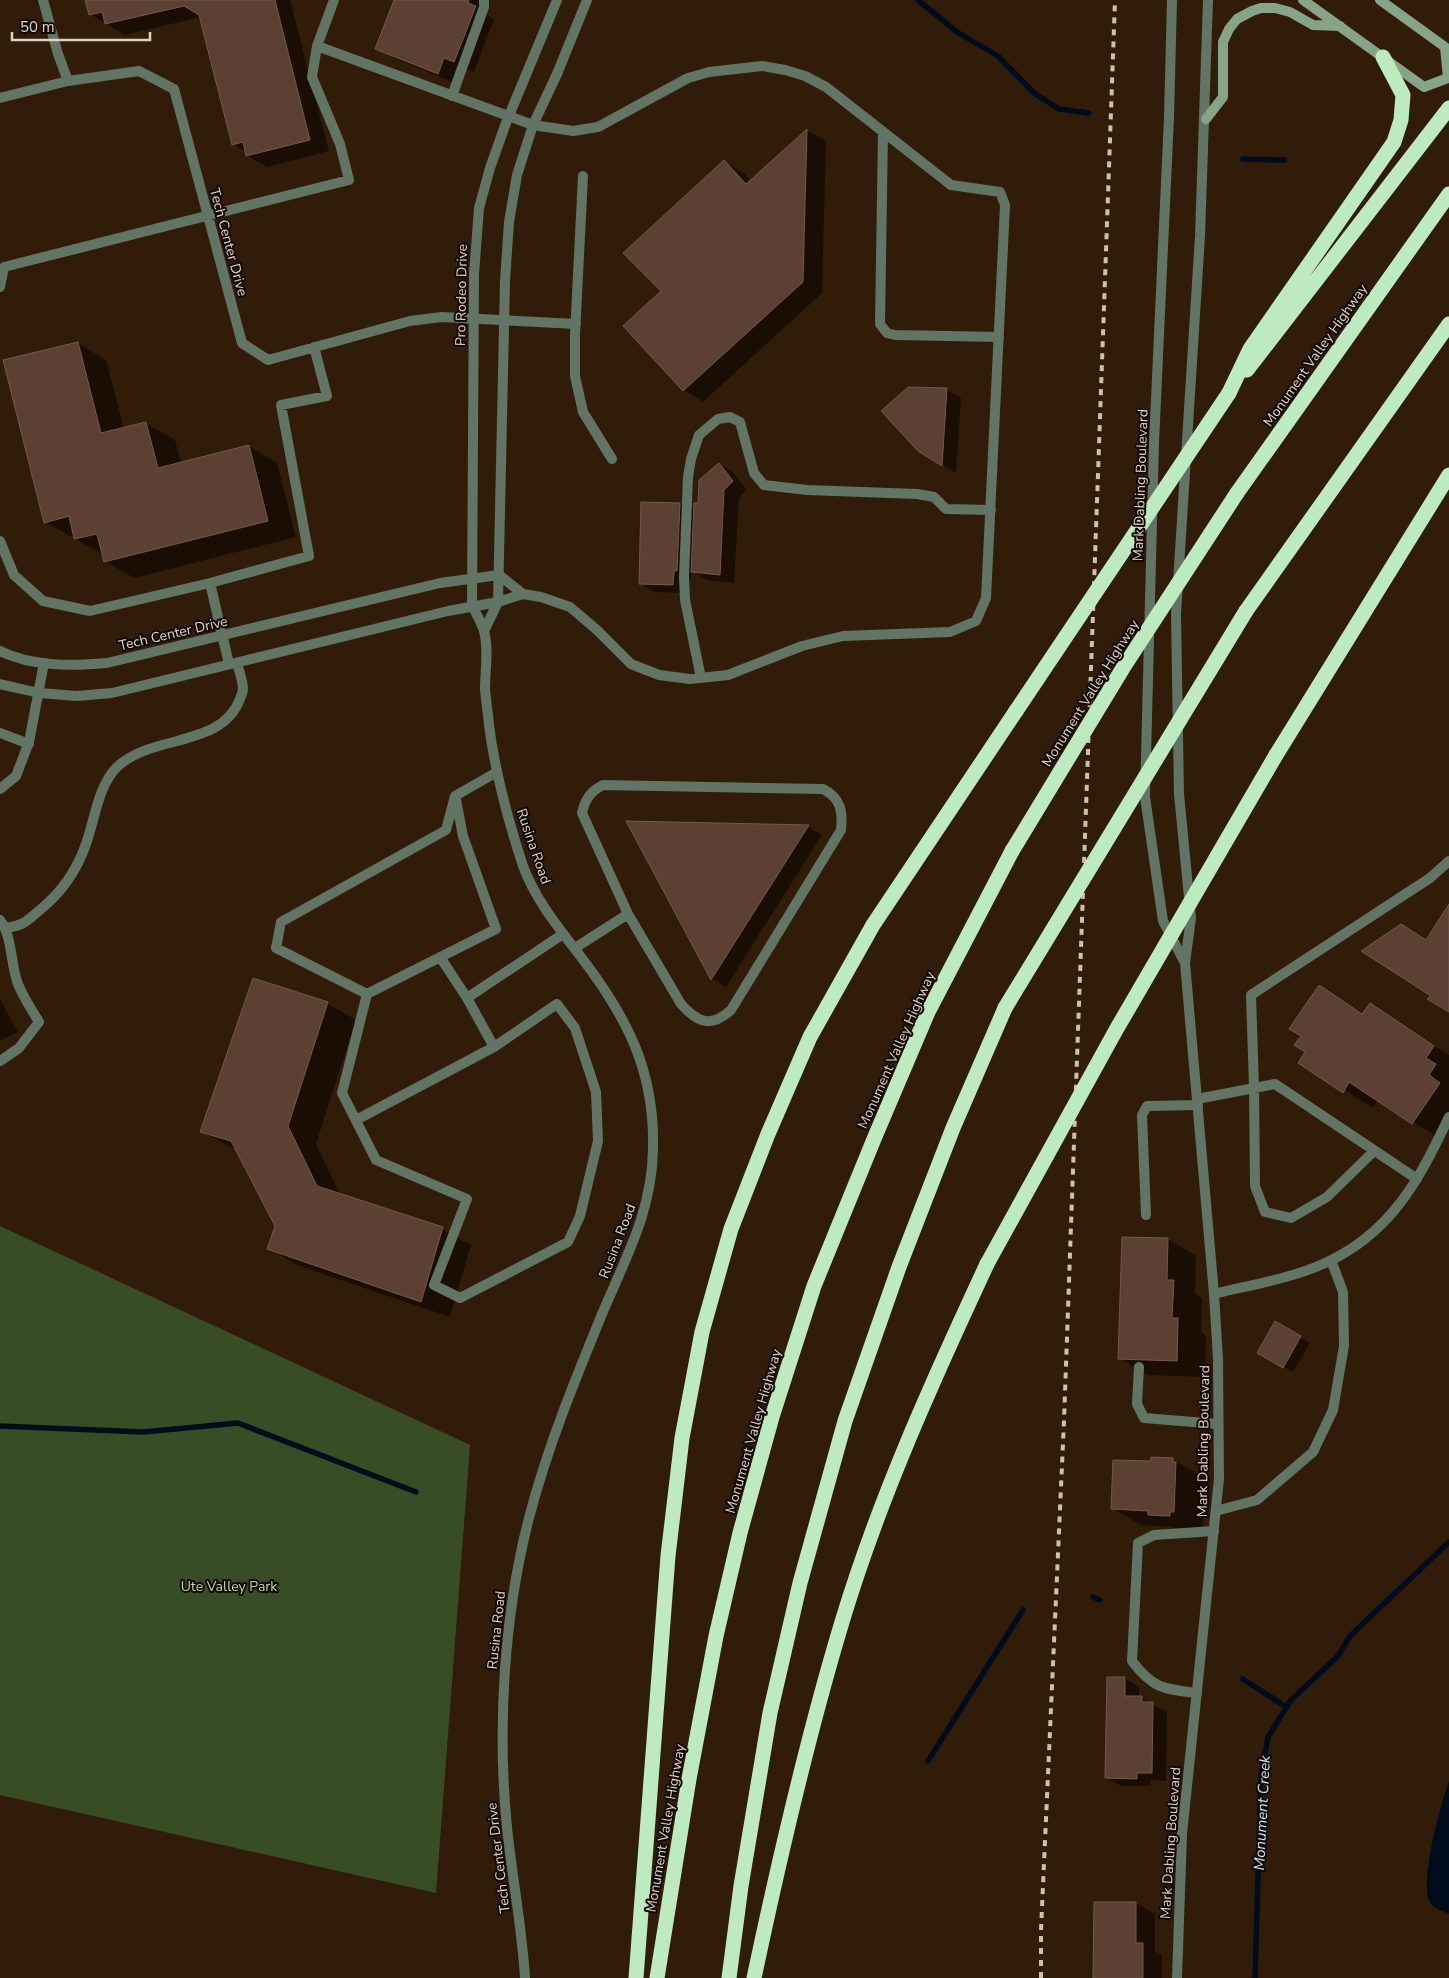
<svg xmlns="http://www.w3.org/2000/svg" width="1449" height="1978" viewBox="0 0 1449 1978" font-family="'Nunito Sans',sans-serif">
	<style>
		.green { fill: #384d26 }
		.water { fill: #000c1c }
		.shadow { fill: #0007 }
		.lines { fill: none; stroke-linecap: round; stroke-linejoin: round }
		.stream { stroke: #000c1c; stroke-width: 5.5 }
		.building { fill: #5b4033; stroke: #76594b }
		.service { stroke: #627463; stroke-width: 10 }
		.minor { stroke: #627463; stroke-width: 10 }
		.tertiary { stroke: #627463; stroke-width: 10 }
		.secondary { stroke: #87a488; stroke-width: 10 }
		.motorway { stroke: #bdebbf; stroke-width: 15 }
		.rail { stroke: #cec0b4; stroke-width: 4; stroke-dasharray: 6 6; stroke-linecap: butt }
		.motorway-bridge { stroke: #bdebbf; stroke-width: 15 }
		.labels { text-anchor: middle; stroke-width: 4; stroke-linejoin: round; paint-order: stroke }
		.street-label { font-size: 14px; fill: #e0d2c7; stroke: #120803 }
		.park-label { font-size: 14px; fill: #b5dd95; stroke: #120803 }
		.water-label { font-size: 15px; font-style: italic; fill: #c8e3fa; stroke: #120803 }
	</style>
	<rect width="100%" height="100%" fill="#311c09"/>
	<path class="green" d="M 0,1226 L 470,1445 L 436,1893 L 0,1795 Z"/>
	<path class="water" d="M 1449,1781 L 1449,1914 C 1443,1911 1433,1908 1430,1902 C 1419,1882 1441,1803 1449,1781 Z"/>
	<path class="shadow" d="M 87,0 L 290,0 L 329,151 L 267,167 L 247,156 L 247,152 L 233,144 L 201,17 L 125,35 L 90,14 Z
		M 395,0 L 480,0 L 490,6 L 487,15 L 494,19 L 474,72 L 464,68 L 458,84 L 396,59 L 377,48 Z
		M 807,130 L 826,141 L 822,293 L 703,402 L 684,390 L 625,326 L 663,291 L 724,162 L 744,173 L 751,181 Z
		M 78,343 L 106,360 L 124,429 L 146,423 L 175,440 L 181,463 L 249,446 L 277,463 L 296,537 L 134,578 L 105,561 L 104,555 L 45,522 Z
		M 946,389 L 961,398 L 956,473 L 918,450 Z
		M 719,464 L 733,472 L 747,490 L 739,498 L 734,583 L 707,580 L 692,571 L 691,579 L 688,578 L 687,593 L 654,592 L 640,583 L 680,504 L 695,512 Z
		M 628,822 L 808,827 L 822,835 L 726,987 L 712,979 Z
		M 1319,986 L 1364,1014 L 1370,1005 L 1449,1055 L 1449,1129 L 1442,1140 L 1378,1100 L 1373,1108 L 1300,1062 L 1307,1052 L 1302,1036 Z
		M 0,999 L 18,1032 L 0,1041 Z
		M 327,1003 L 356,1020 L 316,1144 L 341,1196 L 442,1229 L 471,1245 L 450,1317 L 297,1265 L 269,1248 L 276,1226 L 236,1150 L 202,1131 Z
		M 1168,1239 L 1196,1256 L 1195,1294 L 1202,1298 L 1201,1332 L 1206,1336 L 1205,1377 L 1148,1375 L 1119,1358 Z
		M 1275,1323 L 1310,1343 L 1293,1372 L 1258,1353 Z
		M 1173,1460 L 1202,1476 L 1205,1480 L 1203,1528 L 1178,1531 L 1171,1527 L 1141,1525 L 1112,1508 L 1152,1463 Z
		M 1125,1678 L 1139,1687 L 1139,1697 L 1167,1712 L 1166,1781 L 1151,1780 L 1151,1786 L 1121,1786 L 1106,1777 Z
		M 1136,1903 L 1155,1914 L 1155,1951 L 1162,1955 L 1162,1978 L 1095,1978 Z"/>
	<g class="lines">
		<path class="stream" d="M 918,0 L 957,32 L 998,56 L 1034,93 L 1059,109 L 1089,113
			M 1243,159 L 1284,160
			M 0,1426 L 143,1432 L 238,1423 L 416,1492
			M 1093,1597 L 1100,1600
			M 1243,1679 L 1286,1707
			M 928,1761 L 1023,1610
			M 1255,1978 L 1261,1776 L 1268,1737 L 1291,1700 L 1338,1656 L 1350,1636 L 1449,1542"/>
	</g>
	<path class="building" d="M 85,0 L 275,0 L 310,140 L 246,156 L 243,142 L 232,145 L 199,15 L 184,6 L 105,24 L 102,12 L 89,15 Z
		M 394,0 L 469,0 L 468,3 L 476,6 L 454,62 L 444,58 L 438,74 L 375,49 Z
		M 807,129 L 803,282 L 683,391 L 623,326 L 661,291 L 623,253 L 724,160 L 746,184 Z
		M 78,342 L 101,433 L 146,422 L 158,468 L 249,445 L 268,521 L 104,562 L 97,534 L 74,539 L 69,516 L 44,523 L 3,360 Z
		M 908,387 L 947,388 L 942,466 L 918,451 L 881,411 Z
		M 719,463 L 733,481 L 724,490 L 720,575 L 691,572 L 694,503 L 698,503 L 699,480 Z
		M 641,502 L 680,503 L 677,571 L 674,571 L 673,585 L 639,584 Z
		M 626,821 L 809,825 L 711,980 Z
		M 1449,904 L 1449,1012 L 1427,999 L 1431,996 L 1361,951 L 1401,924 L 1426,940 Z
		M 253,978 L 328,1002 L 288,1126 L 317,1186 L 443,1227 L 421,1302 L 267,1249 L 275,1226 L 231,1141 L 200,1132 Z
		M 1319,985 L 1362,1014 L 1370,1003 L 1434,1046 L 1426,1058 L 1436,1064 L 1429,1075 L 1440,1083 L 1412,1124 L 1349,1082 L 1343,1093 L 1298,1063 L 1305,1052 L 1294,1045 L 1301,1036 L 1289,1029 Z
		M 1122,1237 L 1168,1238 L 1167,1280 L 1174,1280 L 1172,1318 L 1178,1318 L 1177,1361 L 1118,1359 Z
		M 1275,1321 L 1301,1336 L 1283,1368 L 1257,1353 Z
		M 1151,1457 L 1173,1458 L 1173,1462 L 1176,1462 L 1174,1512 L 1170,1512 L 1170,1516 L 1148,1515 L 1148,1511 L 1111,1509 L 1113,1460 L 1151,1461 Z
		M 1107,1677 L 1125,1677 L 1125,1696 L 1142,1696 L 1142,1702 L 1153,1702 L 1152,1773 L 1137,1773 L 1137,1779 L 1105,1778 Z
		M 1094,1902 L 1136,1902 L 1136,1943 L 1143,1943 L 1143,1978 L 1093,1978 Z"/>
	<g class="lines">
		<path class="service" d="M 43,0 L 58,54 L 68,81
			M 334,0 L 317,46 L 533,125 L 573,131 L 598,127 L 688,78 L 709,72 L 762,66 L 785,70 L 805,76 L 826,87 L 951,185 L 1000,192 L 1005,205 L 986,598 L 976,621 L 950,632 L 843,636 L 802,646 L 728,675 L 690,679 L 659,675 L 631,664 L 597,630 L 570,607 L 541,597 L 523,594
			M 452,96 L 484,7 L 484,0
			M 0,98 L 68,81 L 139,71 L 174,89 L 242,343 L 268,360 L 410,321 L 442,317 L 576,324
			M 883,132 L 880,324 L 887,333 L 895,335 L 999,337
			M 583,176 L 575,335 L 575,376 L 583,412 L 612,459
			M 0,287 L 4,267 L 349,180 L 340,144 L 312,77 L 317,46
			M 0,541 L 14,575 L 43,601 L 90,611 L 210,583 L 309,556 L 281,405 L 327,396 L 314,347
			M 210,583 L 229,664
			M 498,602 L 523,594 L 499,575
			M 701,678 L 685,600 L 684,577 L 688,477 L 691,459 L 699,435 L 718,419 L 730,417 L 740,422 L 754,473 L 764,485 L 807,490 L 917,494 L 934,497 L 946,509 L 991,510
			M 0,733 L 29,744
			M 497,772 L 455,796 L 446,830 L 281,922 L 276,948 L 367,994 L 342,1093 L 376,1160 L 467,1199 L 434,1285 L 460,1298 L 568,1242 L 580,1216 L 598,1141 L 596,1092 L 575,1028 L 557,1004 L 494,1047 L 467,998 L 563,934
			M 0,789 L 16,776 L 29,742 L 44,663
			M 0,920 C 13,938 10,963 18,984 C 23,997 32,1010 39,1022 L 19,1048 L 0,1061
			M 6,928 C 25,925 27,921 41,909 C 63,891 77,870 86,844 C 95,819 98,786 117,767 C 151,734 222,748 240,699 C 241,696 243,692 243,689 C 243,681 239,671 237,663
			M 575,948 L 628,914 L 582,813 C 585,799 591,791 603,785 L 823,789 C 841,798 843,812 841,830 L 731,1010 C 711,1028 698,1023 681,1004 L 628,914
			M 440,957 L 467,998
			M 367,994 L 496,929 L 463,836 L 456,800
			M 1197,1099 L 1275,1084 L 1417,1179
			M 356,1120 L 494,1047
			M 1374,1151 L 1327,1197 L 1291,1218 L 1265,1212 L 1255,1186 L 1254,1088 L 1251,995 L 1430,878 L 1449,861
			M 1146,1215 L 1142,1115 L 1147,1106 L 1198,1105
			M 1214,1294 C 1250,1285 1289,1279 1323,1264 C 1391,1234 1419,1180 1449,1117
			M 1139,1367 L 1137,1404 L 1144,1418 L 1218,1424
			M 1216,1511 L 1257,1500 L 1313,1452 L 1333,1410 L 1344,1346 L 1343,1292 L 1331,1260
			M 1197,1693 C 1164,1689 1153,1689 1132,1661 L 1138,1543 L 1154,1535 L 1214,1531"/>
		<path class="minor" d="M 0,651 C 32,667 73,666 107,663 L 440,583 L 499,575
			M 0,684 L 39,693 L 77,696 L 112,693 L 448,611 L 498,602"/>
		<path class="tertiary" d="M 1172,0 L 1169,117 L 1154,443 L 1145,797 L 1163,921 L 1185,963
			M 484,631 L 498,602 L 505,281 L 509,222 L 517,175 L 533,125 L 557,74 L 587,0
			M 525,1978 C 522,1927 512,1877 507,1827 C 497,1728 504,1614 529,1518 C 547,1448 575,1380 602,1314 C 626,1257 652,1212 653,1149 C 655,1071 627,1017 581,957 C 559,928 536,901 523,866 C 508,820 495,773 489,725 C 488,713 486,701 485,689 C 485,671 489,649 484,631 C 482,623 476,614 472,605 L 474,274 L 479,208 L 490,168 L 506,123 L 557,0
			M 1177,1978 L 1182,1834 L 1219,1479 L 1218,1359 L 1214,1294 L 1185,963 L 1191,918 L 1179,794 L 1176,614 L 1200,236 L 1208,0"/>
		<path class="secondary" d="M 1303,0 L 1424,87 L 1448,78
			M 1380,0 L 1445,47 L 1448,78
			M 1206,119 L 1223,97 L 1223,42 L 1229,29 L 1237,19 L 1252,11 L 1261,8 L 1275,8 L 1290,12 L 1313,25 L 1340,26"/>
		<path class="motorway" d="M 1247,370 L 1449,108
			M 1229,393 L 1250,349 L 1394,142 L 1401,120 L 1403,95 L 1383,57
			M 1237,493 L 1449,194
			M 1246,611 L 1449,324
			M 1276,755 L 1449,475
			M 636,1978 L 668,1556 L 682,1438 L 702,1332 L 731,1229 L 768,1134 L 810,1037 L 873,925 L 1016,711
			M 657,1978 L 689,1779 L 716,1636 L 740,1533 L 772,1417 L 814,1286 L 874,1139 L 928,1012 L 1012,851
			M 729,1978 L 741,1886 L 770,1713 L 800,1583 L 845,1421 L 899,1267 L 953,1128 L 1005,1008
			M 754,1978 C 779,1860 807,1738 842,1622 C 879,1499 933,1380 987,1264"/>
		<path class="rail" d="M 1041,1978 L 1041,1930 L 1064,1421 L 1115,0"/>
		<path class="motorway-bridge" d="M 1016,711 L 1229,393
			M 1012,851 L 1123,668 L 1237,493
			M 1005,1008 L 1246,611
			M 987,1264 L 1116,1030 L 1276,755"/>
	</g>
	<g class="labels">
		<g class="street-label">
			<text transform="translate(229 242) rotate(75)" y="5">Tech Center Drive</text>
			<text transform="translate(461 295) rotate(-89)" y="5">Pro Rodeo Drive</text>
			<text transform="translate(1315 355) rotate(-55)" y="5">Monument Valley Highway</text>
			<text transform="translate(1140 485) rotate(-88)" y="5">Mark Dabling Boulevard</text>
			<text transform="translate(173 633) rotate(-13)" y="5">Tech Center Drive</text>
			<text transform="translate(1090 693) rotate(-58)" y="5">Monument Valley Highway</text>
			<text transform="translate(534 846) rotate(71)" y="5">Rusina Road</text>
			<text transform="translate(896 1050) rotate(-66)" y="5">Monument Valley Highway</text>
			<text transform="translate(617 1241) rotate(-69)" y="5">Rusina Road</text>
			<text transform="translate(753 1431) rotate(-74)" y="5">Monument Valley Highway</text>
			<text transform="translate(1203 1441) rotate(-89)" y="5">Mark Dabling Boulevard</text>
			<text transform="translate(496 1630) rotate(-84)" y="5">Rusina Road</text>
			<text transform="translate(665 1828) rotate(-80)" y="5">Monument Valley Highway</text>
			<text transform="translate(1170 1843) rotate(-86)" y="5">Mark Dabling Boulevard</text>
			<text transform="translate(498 1858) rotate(-97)" y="5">Tech Center Drive</text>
		</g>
		<g class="park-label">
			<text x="229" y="1591">Ute Valley Park</text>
		</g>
		<g class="water-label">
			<text transform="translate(1262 1813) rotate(-87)" y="5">Monument Creek</text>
		</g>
	</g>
	<path d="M12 32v8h138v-8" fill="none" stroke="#e0d2c7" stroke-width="2.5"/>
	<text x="20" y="32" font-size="15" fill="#e0d2c7" stroke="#120803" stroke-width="4" paint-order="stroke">50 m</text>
</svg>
